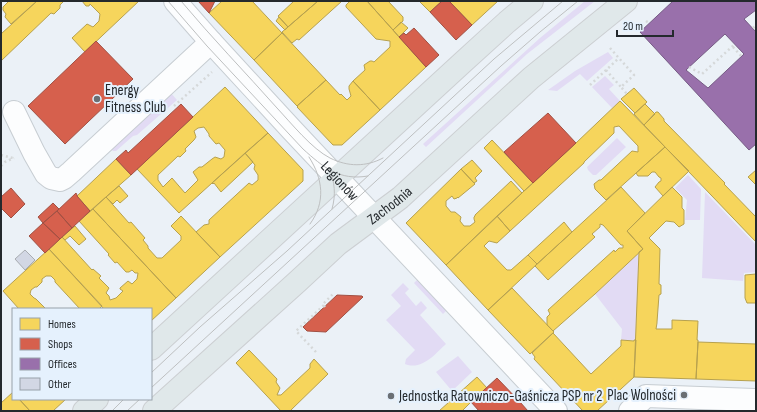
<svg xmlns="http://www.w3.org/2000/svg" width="757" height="412" viewBox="0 0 757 412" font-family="'Sofia Sans Condensed',sans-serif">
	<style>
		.green { fill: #e2dbf4 }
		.homes { fill: #f6d55c; stroke: #b7a14e; fill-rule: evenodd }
		.shops { fill: #d6604d; stroke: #a15043 }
		.offices { fill: #9970ab; stroke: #765b85; fill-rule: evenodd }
		.building { fill: #d2d7e4; stroke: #a8acb1 }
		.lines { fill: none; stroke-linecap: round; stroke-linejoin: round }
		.minor-casing { stroke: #c7cdd2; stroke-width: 24 }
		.major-casing { stroke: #cccfd2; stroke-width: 24 }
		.path { stroke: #d5d8d9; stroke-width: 2.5; stroke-dasharray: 2 3; stroke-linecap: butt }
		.minor { stroke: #fcfdfe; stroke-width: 22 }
		.major { stroke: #e0e8ea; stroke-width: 22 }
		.tram { stroke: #bec0c1; stroke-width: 1 }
		.poi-dot { fill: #6a6f74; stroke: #e5f1fd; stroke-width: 1.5 }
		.labels { text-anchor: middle; stroke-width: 4; stroke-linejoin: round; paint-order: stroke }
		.poi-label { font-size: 15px; fill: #24292d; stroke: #e5f1fd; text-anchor: start }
		.street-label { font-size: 15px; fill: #24292d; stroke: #e5f1fd }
	</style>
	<rect width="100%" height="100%" fill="#ebf1f7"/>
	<path class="green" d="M 585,1 L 595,1 L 527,54 L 426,147 L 423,144 L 540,38 Z
		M 608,52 L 613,58 L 587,81 L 580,74 L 557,91 L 548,90 L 575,71 Z
		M 605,76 L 614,85 L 609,89 L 620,101 L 612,108 L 592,87 Z
		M 170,92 L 177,100 L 137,135 L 133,136 L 116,151 L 113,151 L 110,148 Z
		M 617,138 L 626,147 L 596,175 L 593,175 L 588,170 L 587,167 Z
		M 688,175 L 701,189 L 700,220 L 685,220 L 687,200 L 675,188 Z
		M 705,192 L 756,245 L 756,272 L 744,273 L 743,281 L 702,278 Z
		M 639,252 L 636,340 L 621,340 L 622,329 L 595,294 Z
		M 418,279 L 447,310 L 443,314 L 414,283 Z
		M 403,283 L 409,289 L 405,293 L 416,306 L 421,301 L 427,308 L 420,315 L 446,344 C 436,353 422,371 405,364 L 406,359 L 415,350 L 386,320 L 401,306 L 391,295 Z
		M 458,356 L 472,372 L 452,391 L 436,372 Z"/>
	<path class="homes" d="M 9,1 L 37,1 L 11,24 L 5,17 L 6,14 L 3,10 L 3,7 Z
		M 37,1 L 64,1 L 60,5 L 60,8 L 54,14 L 51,13 L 1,61 L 1,34 Z
		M 82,1 L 139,1 L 85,52 L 72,38 L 87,24 L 93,27 L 99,21 L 100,14 L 90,4 L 89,6 L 86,6 Z
		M 222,1 L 252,1 L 282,33 L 254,60 L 209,13 Z
		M 294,1 L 318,1 L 288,27 L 278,16 Z
		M 318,1 L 342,1 L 299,40 L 297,39 L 292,43 L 282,32 Z
		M 350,1 L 367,1 L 426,67 L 380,110 L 353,81 L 365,70 L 364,65 L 370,61 L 372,61 L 374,62 L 390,47 L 390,41 L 376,39 L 346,7 L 346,5 Z
		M 367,1 L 388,1 L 403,17 L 403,21 L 393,30 Z
		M 419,1 L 442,1 L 430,12 Z
		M 449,1 L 498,1 L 472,25 Z
		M 279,17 L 288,27 L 285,30 L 276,21 Z
		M 401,22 L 408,28 L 399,37 L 393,30 Z
		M 282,33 L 326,80 L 297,106 L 254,60 Z
		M 326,80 L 340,95 L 341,94 L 347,100 L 351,96 L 349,89 L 349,86 L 353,81 L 380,110 L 342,145 L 333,145 L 297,107 L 298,107 L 297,106 Z
		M 225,87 L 268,133 L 212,183 L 179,213 L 137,169 ZM 204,127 L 209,134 L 209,136 L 216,144 L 219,143 L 225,150 L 224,157 L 221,159 L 215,157 L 212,159 L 202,167 L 199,167 L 193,172 L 198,180 L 185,193 L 172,178 L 163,187 L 158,180 L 158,175 L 178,156 L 180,157 L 186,151 L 185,149 L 194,140 L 196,137 L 194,131 L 198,128 Z
		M 634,88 L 647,102 L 635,113 L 621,99 Z
		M 620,101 L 665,147 L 606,200 L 595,189 L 594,184 L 599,180 L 601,180 L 632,151 L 638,152 L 638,146 L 619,126 L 614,127 L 614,133 L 584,162 L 584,163 L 510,231 L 497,216 L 576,143 Z
		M 645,104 L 655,114 L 644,125 L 634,114 Z
		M 656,112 L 658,112 L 664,119 L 664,121 L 725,183 L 724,184 L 756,217 L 756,242 L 644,125 Z
		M 268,133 L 303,170 L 303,181 L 220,257 L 196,232 L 204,225 L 209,224 L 209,220 L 249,183 L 252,185 L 258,180 L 258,175 L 254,169 L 255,165 L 245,153 Z
		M 492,140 L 533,183 L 524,191 L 484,148 Z
		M 665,147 L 689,171 L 663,196 L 655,187 L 659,182 L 661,181 L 661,178 L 659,177 L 655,172 L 652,172 L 648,176 L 638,176 L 636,173 Z
		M 245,153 L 253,162 L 221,192 L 214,183 L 213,184 L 212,183 Z
		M 116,159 L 131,175 L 90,211 L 77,196 Z
		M 472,160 L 482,171 L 475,178 L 477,181 L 474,183 L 461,169 Z
		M 461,169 L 475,184 L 458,198 L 458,197 L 457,198 L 454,199 L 452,196 L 446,201 L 446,206 L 451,212 L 455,212 L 461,217 L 460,221 L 464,226 L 470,226 L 475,222 L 474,219 L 474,217 L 475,216 L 475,215 L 511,181 L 522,193 L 446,265 L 406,223 Z
		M 756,170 L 756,185 L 748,177 Z
		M 119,186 L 128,196 L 120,203 L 117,200 L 113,204 L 106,197 Z
		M 621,187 L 645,213 L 627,231 L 643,249 L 595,294 L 553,331 L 547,325 L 547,317 L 550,314 L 548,310 L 614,250 L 615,252 L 619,248 L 623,248 L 623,245 L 621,245 L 603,225 L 600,224 L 600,227 L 592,234 L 595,237 L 548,280 L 535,266 Z
		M 672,187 L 682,197 L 682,208 L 684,210 L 684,224 L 679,227 L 674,222 L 666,221 L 649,238 L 660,249 L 659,284 L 661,285 L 661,294 L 659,295 L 657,322 L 657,323 L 656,329 L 672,329 L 672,320 L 698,321 L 697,340 L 698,340 L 698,342 L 696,379 L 634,377 L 639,252 L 643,249 L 627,231 Z
		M 106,197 L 129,223 L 131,222 L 145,238 L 143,240 L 148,246 L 148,248 L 157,258 L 162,258 L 181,240 L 181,236 L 171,226 L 181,216 L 220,257 L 176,298 L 93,209 Z
		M 93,209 L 176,298 L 151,321 L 151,309 L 104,309 L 49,249 L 62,237 L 92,270 L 93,269 L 101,276 L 99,278 L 109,288 L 106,293 L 109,296 L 110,300 L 116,298 L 123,291 L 120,289 L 120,288 L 128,281 L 132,284 L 137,279 L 138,273 L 135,273 L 132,270 L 129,272 L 126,272 L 117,262 L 115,263 L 108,255 L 109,254 L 79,221 Z
		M 497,216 L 510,231 L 497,243 L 489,241 L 484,246 L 507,270 L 511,270 L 528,255 L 537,264 L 488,310 L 446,265 Z
		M 564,222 L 572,232 L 537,264 L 528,255 Z
		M 75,226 L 86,239 L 79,245 L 70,236 L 65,240 L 62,237 Z
		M 49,249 L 102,306 L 99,309 L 80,309 L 55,282 L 55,280 L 51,276 L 46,276 L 42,279 L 42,282 L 37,287 L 35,287 L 31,290 L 30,294 L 34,298 L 36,299 L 46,309 L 19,309 L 3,291 Z
		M 756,274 L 756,303 L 747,303 L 745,298 L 745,275 Z
		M 512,288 L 554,332 L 530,354 L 488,310 Z
		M 553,333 L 591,374 L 621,346 L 621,340 L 634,341 L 634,340 L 636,340 L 634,377 L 597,411 L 583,411 L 534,359 L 535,357 L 532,353 Z
		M 698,342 L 756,344 L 756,381 L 696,379 Z
		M 249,350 L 250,351 L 277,379 L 276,382 L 280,388 L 277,395 L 281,395 L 310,368 L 310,364 L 314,359 L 328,374 L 291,410 L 290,411 L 281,411 L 236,363 Z
		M 477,377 L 487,388 L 471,402 L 462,411 L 439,411 Z
		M 13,392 L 13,399 L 19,399 L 30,411 L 1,411 L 1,403 Z
		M 19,399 L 66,399 L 53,411 L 30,411 Z"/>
	<path class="shops" d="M 198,1 L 215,1 L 209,13 Z
		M 442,1 L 449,1 L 472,25 L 456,40 L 430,12 Z
		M 414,28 L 439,55 L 426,67 L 399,37 L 404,33 L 406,35 Z
		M 96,41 L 133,79 L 65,144 L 28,106 Z
		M 181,104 L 193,117 L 131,175 L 116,159 L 126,150 L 128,153 Z
		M 548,113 L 576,143 L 533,183 L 504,152 Z
		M 11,188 L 25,204 L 11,218 L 1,208 L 1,197 Z
		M 76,193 L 77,195 L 77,196 L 90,211 L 72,228 L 57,211 Z
		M 53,203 L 59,209 L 43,223 L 38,217 Z
		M 57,211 L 72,228 L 60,239 L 43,223 Z
		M 43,223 L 60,239 L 45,253 L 29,236 Z
		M 337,295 L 362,296 L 363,297 L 326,332 L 307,331 L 303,327 Z
		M 497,378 L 520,402 L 528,411 L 479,411 L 471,402 Z"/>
	<path class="offices" d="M 673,1 L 756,1 L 756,10 L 744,19 L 756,32 L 756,144 L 749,150 L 640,32 ZM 725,34 L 744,54 L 708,88 L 686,70 Z"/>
	<path class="building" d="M 25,250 L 35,260 L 25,270 L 15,259 Z"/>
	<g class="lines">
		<g class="minor-casing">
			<g id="minor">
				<path id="s1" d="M 175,1 L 211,42 L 292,130 L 556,411"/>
				<path d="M 14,112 L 34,153 L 46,174 L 51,178 L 60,180 L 64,178 L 71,172 L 211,42"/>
				<path d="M 630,411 L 646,396 L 754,400 L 756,403"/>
			</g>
		</g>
		<g class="major-casing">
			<g id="major">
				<path d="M 151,349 L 462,63 L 507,22 L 532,1"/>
				<path d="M 84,411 L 97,399"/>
				<path id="s2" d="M 154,411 L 297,282 L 338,244 L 400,198 L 531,78 L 626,1"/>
			</g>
		</g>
		<path class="path" d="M 646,21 L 649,23
			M 753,28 L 756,25
			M 733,47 L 742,57
			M 610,48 L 634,75 L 621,87 L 627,94
			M 689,67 L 702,74 L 735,44
			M 606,70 L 621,87
			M 590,85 L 619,58
			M 174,106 L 212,72
			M 1,155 L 13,158
			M 1,166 L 5,162 L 14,158
			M 325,307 L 323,304 L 334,293
			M 316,352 L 296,331 L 324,305"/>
		<use href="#minor" class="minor"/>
		<use href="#major" class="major"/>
		<path class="tram" d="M 168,1 L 207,46 L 303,149 C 323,167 339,181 368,176
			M 181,1 C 212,38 245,72 277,108 C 291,123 312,149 330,158 C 348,167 366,167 383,158
			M 309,157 C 323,179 326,202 310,224
			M 329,168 C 335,182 336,195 332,209
			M 151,373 L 200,327 L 287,251 L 494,59 L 563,1
			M 151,388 L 501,66 L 540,32 L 578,1
			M 112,411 L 124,399
			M 127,411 L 140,399"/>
	</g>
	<g class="poi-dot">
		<circle cx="97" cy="99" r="4"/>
		<circle cx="684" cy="395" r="4"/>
		<circle cx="391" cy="396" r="4"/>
	</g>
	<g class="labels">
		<g class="poi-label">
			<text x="105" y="95">Energy<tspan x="105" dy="17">Fitness Club</tspan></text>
			<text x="676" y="400" text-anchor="end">Plac Wolności</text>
			<text x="399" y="401">Jednostka Ratowniczo-Gaśnicza PSP nr 2</text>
		</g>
		<g class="street-label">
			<text dy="5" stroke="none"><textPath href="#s1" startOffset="244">Legionów</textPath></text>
			<text dy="5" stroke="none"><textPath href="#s2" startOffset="313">Zachodnia</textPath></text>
		</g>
	</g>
	<rect width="757" height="412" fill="none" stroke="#24292d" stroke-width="4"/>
	<rect x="12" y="308" width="140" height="92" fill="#e5f1fd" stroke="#98a1aa"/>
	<rect x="20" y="318" width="20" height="12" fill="#f6d55c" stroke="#98a1aa"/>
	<text x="48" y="328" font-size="12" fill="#24292d">Homes</text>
	<rect x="20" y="338" width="20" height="12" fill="#d6604d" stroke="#98a1aa"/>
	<text x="48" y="348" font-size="12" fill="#24292d">Shops</text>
	<rect x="20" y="358" width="20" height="12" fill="#9970ab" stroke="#98a1aa"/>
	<text x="48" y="368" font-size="12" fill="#24292d">Offices</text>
	<rect x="20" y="378" width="20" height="12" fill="#d2d7e4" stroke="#98a1aa"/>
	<text x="48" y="388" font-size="12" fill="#24292d">Other</text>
	<path d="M617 30v6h56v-6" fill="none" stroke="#24292d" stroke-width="2"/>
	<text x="623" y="30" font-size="12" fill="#24292d" stroke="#e5f1fd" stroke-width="3" paint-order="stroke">20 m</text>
</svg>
